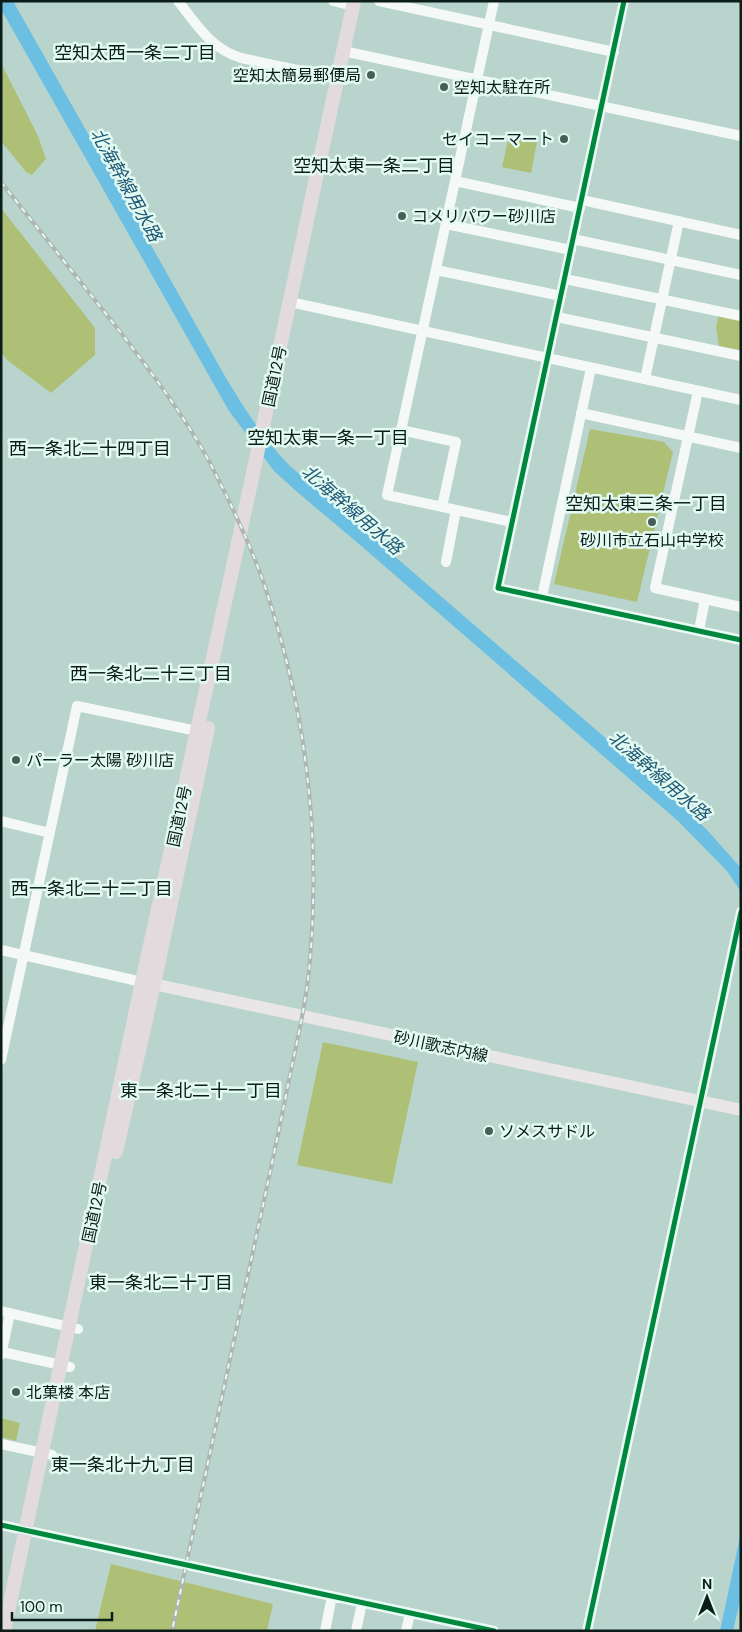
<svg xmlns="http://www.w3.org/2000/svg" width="742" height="1632" viewBox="0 0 742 1632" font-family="'DM Sans','Noto Sans JP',sans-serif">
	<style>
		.green { fill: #aec076 }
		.water { fill: #6bbfe3 }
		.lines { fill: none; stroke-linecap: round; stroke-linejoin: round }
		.minor { stroke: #f4f9f7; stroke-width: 10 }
		.major { stroke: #e9e6e8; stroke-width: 12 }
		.highway { stroke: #e3dade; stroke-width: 14 }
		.rail-casing { stroke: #aeb5b3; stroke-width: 4 }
		.rail { stroke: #e2faf2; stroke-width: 2; stroke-dasharray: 5.5; stroke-linecap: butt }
		.cycleway-casing { stroke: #e2faf2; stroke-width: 8 }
		.cycleway { stroke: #00873e; stroke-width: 5 }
		.poi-dot { fill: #475d57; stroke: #e2faf2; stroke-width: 2 }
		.labels { text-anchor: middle; stroke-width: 5; stroke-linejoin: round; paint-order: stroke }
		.poi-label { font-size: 16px; fill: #0a1d18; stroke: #e2faf2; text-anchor: start }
		.street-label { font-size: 16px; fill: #0a1d18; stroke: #e2faf2 }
		.neighbourhood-label { font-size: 18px; fill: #0a1d18; stroke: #e2faf2 }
		.water-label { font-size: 18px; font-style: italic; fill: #1f5874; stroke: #e2faf2 }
	</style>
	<rect width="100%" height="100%" fill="#b9d4cc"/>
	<path class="green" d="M 1,63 L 38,136 L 46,159 L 32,175 L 26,172 L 1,141 Z
		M 509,136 L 537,141 L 531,173 L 502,167 Z
		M 1,208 L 95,328 L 95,355 L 51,393 L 7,360 L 1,352 Z
		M 719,314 L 741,319 L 741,350 L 719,346 L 716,327 Z
		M 590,429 L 664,442 L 673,452 L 637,602 L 554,584 Z
		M 323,1042 L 418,1062 L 392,1184 L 297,1165 Z
		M 1,1418 L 20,1423 L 16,1441 L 1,1437 Z
		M 111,1564 L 273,1604 L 267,1631 L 95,1631 Z"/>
	<path class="water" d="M 1,1 L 13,1 L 226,378 C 246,411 263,438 290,466 L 674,797 L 708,831 L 740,867 L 741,892 L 727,871 L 678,821 L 359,544 L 296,491 L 274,471 L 229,411 L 2,11 Z
		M 741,1532 L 741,1596 L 733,1631 L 720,1631 Z"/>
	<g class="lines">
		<path class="minor" d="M 178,1 C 197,25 211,49 241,58 L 345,80
			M 333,1 L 353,6
			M 379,1 L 614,52
			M 494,1 L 387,495 L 512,522
			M 624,1 L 498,588 L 741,640
			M 343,51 L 741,136
			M 455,181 L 580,208
			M 582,200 L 741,235
			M 446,224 L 571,250
			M 573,239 L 741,275
			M 436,270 L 561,296
			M 565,279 L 741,316
			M 290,302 L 741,400
			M 557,317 L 741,356
			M 645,379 L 679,221
			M 698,391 L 655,588 L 741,607
			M 581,413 L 741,448
			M 401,430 L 456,442 L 442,507
			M 446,562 L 456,510
			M 542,597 L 591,368
			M 699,631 L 705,599
			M 1,821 L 50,833
			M 1,950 L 142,982
			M 1,1060 L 77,706 L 197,731
			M 1,1311 L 78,1329
			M 2,1352 L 70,1367
			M 1,1355 L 10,1313
			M 1,1444 L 52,1455
			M 1,1525 L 494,1631
			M 325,1631 L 332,1596
			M 356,1631 L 362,1603
			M 406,1631 L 410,1613
			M 587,1631 L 741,912"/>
		<path class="major" d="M 144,982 L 741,1110"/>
		<path class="highway" d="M 116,1152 L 154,984 L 208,728
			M 4,1631 L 142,982 L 235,557 L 354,1"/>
		<g class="rail-casing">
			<path id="rail" d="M 1,182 C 40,231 79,280 118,329 C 151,372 184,415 210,463 C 230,502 250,543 264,584 C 305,705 321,833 310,960 C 307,998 298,1037 290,1075 C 279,1131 267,1187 255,1242 C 227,1372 200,1501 172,1631"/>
		</g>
		<use href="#rail" class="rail"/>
		<g class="cycleway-casing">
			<path id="cycleway" d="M 624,1 L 498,588 L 741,640
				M 1,1525 L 494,1631
				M 587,1631 L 741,912"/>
		</g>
		<use href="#cycleway" class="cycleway"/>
	</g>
	<g class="poi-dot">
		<circle cx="371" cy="75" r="5"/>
		<circle cx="444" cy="87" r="5"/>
		<circle cx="564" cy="139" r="5"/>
		<circle cx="402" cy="216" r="5"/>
		<circle cx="652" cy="522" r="5"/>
		<circle cx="16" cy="760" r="5"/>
		<circle cx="489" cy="1131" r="5"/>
		<circle cx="16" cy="1392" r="5"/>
	</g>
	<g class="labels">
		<g class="poi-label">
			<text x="361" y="81" text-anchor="end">空知太簡易郵便局</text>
			<text x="454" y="93">空知太駐在所</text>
			<text x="554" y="145" text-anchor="end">セイコーマート</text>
			<text x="412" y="222">コメリパワー砂川店</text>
			<text x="652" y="546" text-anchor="middle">砂川市立石山中学校</text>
			<text x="26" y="766">パーラー太陽 砂川店</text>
			<text x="499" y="1137">ソメスサドル</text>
			<text x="26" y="1398">北菓楼 本店</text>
		</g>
		<g class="street-label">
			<text transform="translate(274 376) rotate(-78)" y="6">国道12号</text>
			<text transform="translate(179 816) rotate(-78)" y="6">国道12号</text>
			<text transform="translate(441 1046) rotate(12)" y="6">砂川歌志内線</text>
			<text transform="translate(94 1212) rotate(-78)" y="6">国道12号</text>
		</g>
		<g class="neighbourhood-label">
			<text x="135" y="59">空知太西一条二丁目</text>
			<text x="374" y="172">空知太東一条二丁目</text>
			<text x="328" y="444">空知太東一条一丁目</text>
			<text x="90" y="455">西一条北二十四丁目</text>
			<text x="646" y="510">空知太東三条一丁目</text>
			<text x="151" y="680">西一条北二十三丁目</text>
			<text x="92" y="895">西一条北二十二丁目</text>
			<text x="201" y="1097">東一条北二十一丁目</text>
			<text x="161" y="1289">東一条北二十丁目</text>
			<text x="123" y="1471">東一条北十九丁目</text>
		</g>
		<g class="water-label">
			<text transform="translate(126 185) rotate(61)" y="6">北海幹線用水路</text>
			<text transform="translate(352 510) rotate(41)" y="6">北海幹線用水路</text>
			<text transform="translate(659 776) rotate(41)" y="6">北海幹線用水路</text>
		</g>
	</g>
	<rect width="742" height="1632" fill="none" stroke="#0a1d18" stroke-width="5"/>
	<g transform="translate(707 1597)" stroke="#e2faf2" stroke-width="4" paint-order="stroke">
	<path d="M0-4L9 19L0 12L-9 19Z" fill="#0a1d18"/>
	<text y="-8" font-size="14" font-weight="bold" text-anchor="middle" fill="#0a1d18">N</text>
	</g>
	<path d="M12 1612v8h100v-8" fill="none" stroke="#0a1d18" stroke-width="2.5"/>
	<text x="20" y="1612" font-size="15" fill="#0a1d18" stroke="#e2faf2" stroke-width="4" paint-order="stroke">100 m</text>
</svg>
